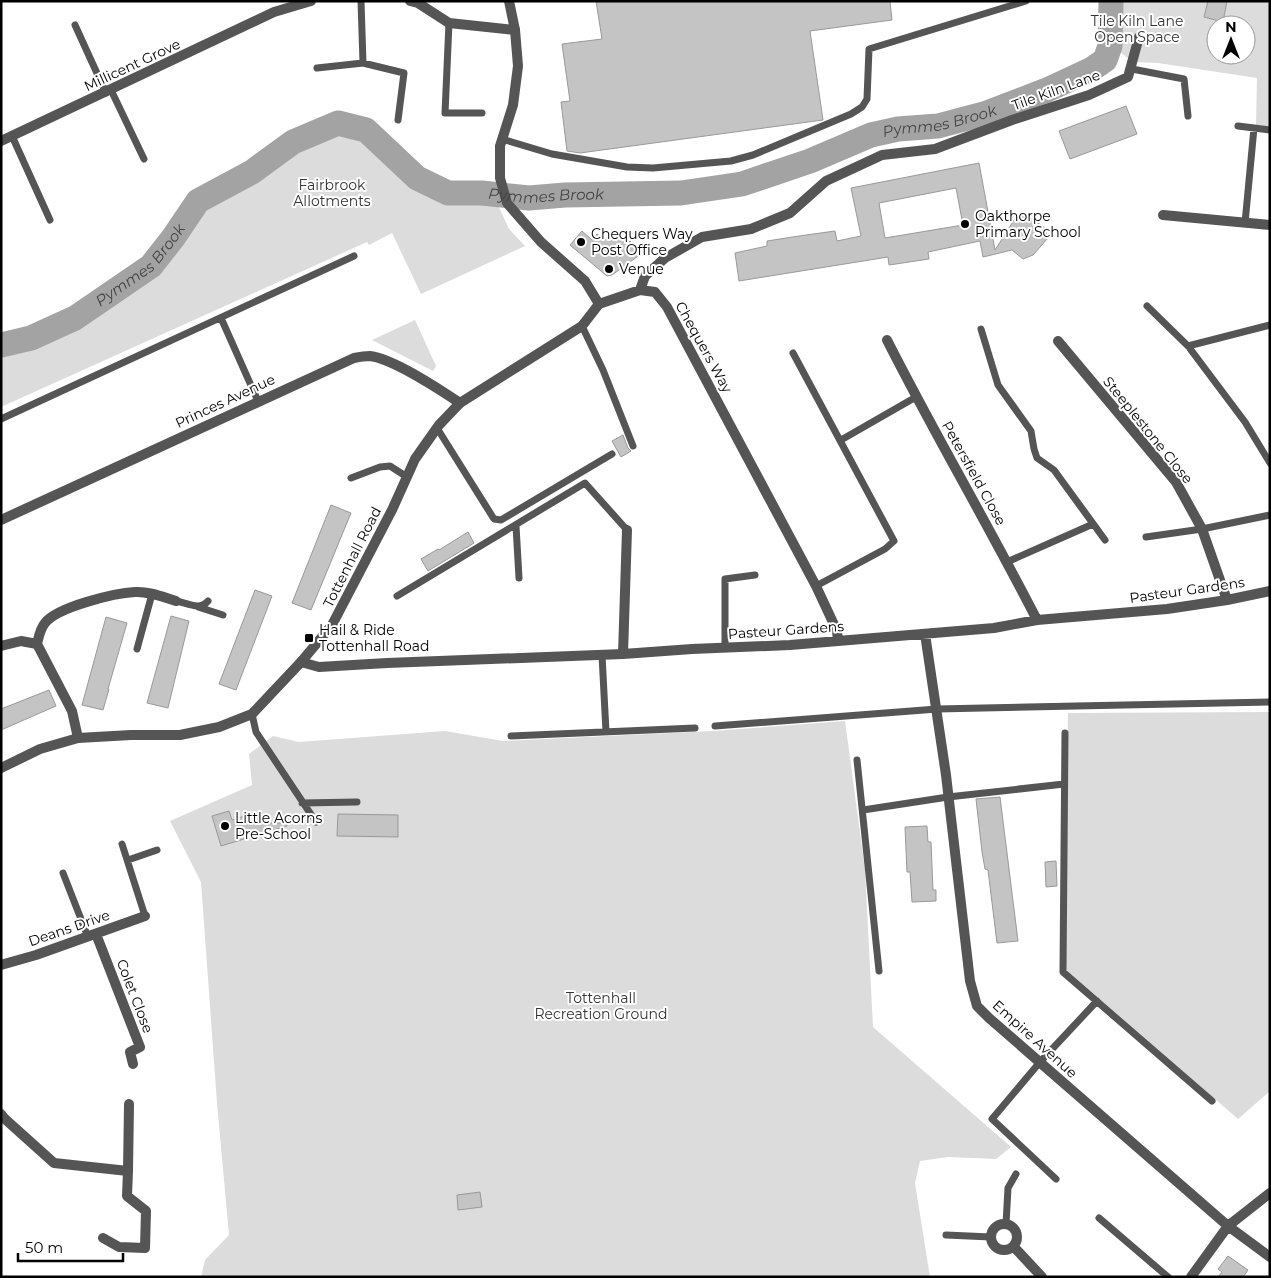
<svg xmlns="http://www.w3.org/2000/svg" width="1271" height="1278" viewBox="0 0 1271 1278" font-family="Montserrat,sans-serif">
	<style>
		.green { fill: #dcdcdc; fill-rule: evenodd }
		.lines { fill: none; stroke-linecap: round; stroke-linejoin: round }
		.river { stroke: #a3a3a3; stroke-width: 25 }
		.building { fill: #c4c4c4; stroke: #999; fill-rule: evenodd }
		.service { stroke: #555; stroke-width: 7 }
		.minor { stroke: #555; stroke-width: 10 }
		.tertiary { stroke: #555; stroke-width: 10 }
		.poi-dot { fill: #000; stroke: #fff; stroke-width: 2 }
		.labels { text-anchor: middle; stroke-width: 4; stroke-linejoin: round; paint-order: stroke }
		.park-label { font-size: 14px; fill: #333; stroke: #fff }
		.street-label { font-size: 14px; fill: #000; stroke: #fff }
		.poi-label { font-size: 14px; fill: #000; stroke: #fff; text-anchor: start }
		.water-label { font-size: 15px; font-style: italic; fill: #444; stroke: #fff }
	</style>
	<rect width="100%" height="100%" fill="#fff"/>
	<path class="green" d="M 1104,1 L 1270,1 L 1270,127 L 1256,125 L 1257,78 L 1158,63 L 1133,62 L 1104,40 ZM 1216,25 L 1246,25 L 1246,55 L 1216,55 Z
		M 334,129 C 339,129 345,129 349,130 C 371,135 382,162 401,175 C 432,195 462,199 497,203 L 509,229 L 525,246 L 421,294 L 392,233 L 369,245 L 367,242 L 1,407 L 1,351 L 16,350 L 74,325 L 159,267 L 199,207 L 317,133 Z
		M 415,320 L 436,366 L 433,371 L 372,340 Z
		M 1270,712 L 1270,1091 L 1238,1119 L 1064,968 L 1068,713 Z
		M 845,721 L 865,870 L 873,1027 L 1011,1147 L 996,1159 L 948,1157 L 920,1161 L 915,1183 L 930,1277 L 201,1277 L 205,1260 L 229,1235 L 217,1103 L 201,882 L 170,821 L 252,785 L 249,754 L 273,736 L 299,742 L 445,731 L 503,741 L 713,731 Z"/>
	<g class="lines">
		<path class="river" id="s1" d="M 1,345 L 31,338 L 75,318 L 151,266 L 173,238 L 198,201 L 252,172 L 293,142 L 338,123 L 366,130 L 417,178 L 448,193 L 482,193 L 529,198 L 565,195 L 681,193 L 742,184 L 810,161 L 871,135 L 898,129 L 938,126 L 987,113 L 1047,90 L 1092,69 L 1105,60 L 1110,46 L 1111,1"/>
	</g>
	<path class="building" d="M 596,1 L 890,1 L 892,20 L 810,31 L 823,120 L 580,153 L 567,151 L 561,102 L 570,101 L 562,44 L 602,39 Z
		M 1208,1 L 1227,1 L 1223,22 L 1204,17 Z
		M 1126,106 L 1137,134 L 1070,159 L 1059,131 Z
		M 979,163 L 995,250 L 1016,217 L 1026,215 L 1044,227 L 1048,238 L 1033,255 L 1023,259 L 1012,250 L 983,257 L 980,241 L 928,252 L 929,259 L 889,265 L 888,257 L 739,281 L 735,253 L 767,246 L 767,241 L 799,236 L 835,231 L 837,241 L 861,236 L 851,188 ZM 956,188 L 963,225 L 885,238 L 879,203 Z
		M 582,231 L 592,240 L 597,234 L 605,240 L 612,231 L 628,244 L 630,241 L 641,254 L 612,275 L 607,276 L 570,245 Z
		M 623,435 L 628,448 L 631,451 L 621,457 L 612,441 Z
		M 331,505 L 351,513 L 311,610 L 292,603 Z
		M 468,532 L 474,543 L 428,571 L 421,559 L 438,549 L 439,550 Z
		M 255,590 L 272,596 L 236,690 L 219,684 Z
		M 171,616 L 189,621 L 168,708 L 147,703 Z
		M 106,617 L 127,623 L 108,689 L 109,689 L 103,710 L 82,705 Z
		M 49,690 L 56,706 L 1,730 L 1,709 Z
		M 1000,797 L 1018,941 L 997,943 L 989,878 L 988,870 L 985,869 L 982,852 L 976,799 Z
		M 229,811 L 232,820 L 257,812 L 261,823 L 287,823 L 287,826 L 221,846 L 212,816 Z
		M 338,814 L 398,815 L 398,837 L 337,836 Z
		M 927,826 L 928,842 L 931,842 L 933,890 L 936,890 L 936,901 L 912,902 L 910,872 L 907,872 L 905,827 Z
		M 1056,861 L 1057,886 L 1046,887 L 1045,862 Z
		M 480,1192 L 482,1207 L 458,1210 L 457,1195 Z
		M 1228,1256 L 1248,1270 L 1243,1277 L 1218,1277 L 1222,1272 L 1218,1269 Z"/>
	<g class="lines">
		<path class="service" d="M 361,1 L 363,63
			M 449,23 L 445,113 L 482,113
			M 75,25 L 106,93
			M 317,68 L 363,63 L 404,73 L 398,120
			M 1132,69 L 1184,79 L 1188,116
			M 111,90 L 144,159
			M 1238,126 L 1270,130
			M 12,136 L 50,220
			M 502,139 L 552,154 L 627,167 L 653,168 L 731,161 L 753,155 L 851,114 L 862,107 L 867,99 L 869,49 L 1026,1
			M 1245,223 L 1254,128
			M 1147,306 L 1188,346 L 1245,422 L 1270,463
			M 221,318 L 258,401
			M 582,326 L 603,370 L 633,446
			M 981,329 L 998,385 L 1031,431 L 1034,449 L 1037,458 L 1054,470 L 1105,540
			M 1188,346 L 1270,325
			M 793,353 L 894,541 L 885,549 L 816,586
			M 1,419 L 354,256
			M 437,428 L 494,519 L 501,520 L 612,454
			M 841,440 L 916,397
			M 351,478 L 380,467 L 390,466 L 407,477
			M 516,526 L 519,578
			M 1146,537 L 1202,529 L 1270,515
			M 1007,562 L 1093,524
			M 397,596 L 585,483 L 627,530
			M 176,601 C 187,603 200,611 208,601
			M 198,607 L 223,615
			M 725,648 L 725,579 L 755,575
			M 137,649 L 152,594
			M 602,655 L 606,732
			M 252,714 L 256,732 L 316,822
			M 715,726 L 937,709 L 1270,702
			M 1065,733 L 1063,972 L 1212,1101
			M 511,736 L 695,728
			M 857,760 L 879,971
			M 302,803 L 357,802
			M 863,810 L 948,797 L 1064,784
			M 122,844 L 145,916
			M 128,860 L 157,850
			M 63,873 L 88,937
			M 1056,1179 L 992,1119 L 1040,1062 L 1097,1001
			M 1099,1218 L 1168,1277
			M 1006,1224 L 1008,1188 L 1016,1174
			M 946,1235 L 991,1237"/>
		<path class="minor" d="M 410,1 L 418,3 L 449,23 L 515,30
			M 1,141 L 274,12 L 311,1
			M 1163,215 L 1270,225
			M 640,290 L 645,276 L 665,258 L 702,237 L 751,229 L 790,213 L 826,181 L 882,155 L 935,149 L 1012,120 L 1089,95 L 1128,77 L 1139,37
			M 599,304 L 640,290 L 655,292 L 667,307 L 816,586 L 837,631 L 838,641
			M 887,340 C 935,435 989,526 1037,620
			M 1058,341 L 1176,482 L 1202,529 L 1227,600
			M 1,520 L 354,358 C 359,357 365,356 370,356 C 394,359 439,389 460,403
			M 925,634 L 946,775 L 970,981 L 977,1006 L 989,1018 L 1228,1226 L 1270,1257
			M 37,644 C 39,636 40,629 45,623 C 57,607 115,593 135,592 C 149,591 163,597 176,601
			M 1,646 L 21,641 L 37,644 L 72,711 L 78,738
			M 623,654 L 627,530
			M 301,662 L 319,667 L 387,663 L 623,654 L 692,649 L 790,645 L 994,628 L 1037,620 L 1167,609 L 1227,600 L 1270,591
			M 96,934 L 140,1047 L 130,1052 L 133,1064
			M 1,965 L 36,955 L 145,916
			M 1,1114 L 5,1119 L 54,1163 L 128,1171 L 127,1196 L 146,1211 L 145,1248 L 119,1247 L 103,1238
			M 128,1171 L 129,1104
			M991 1237a13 13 0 1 1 26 0a13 13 0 1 1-26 0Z
			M 1014,1247 L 1042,1277
			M 1191,1277 L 1228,1226 L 1270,1193"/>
		<path class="tertiary" d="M 1,768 L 40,749 L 78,738 L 131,735 L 180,735 L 219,727 L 252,714 L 301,662 L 332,625 L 392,510 L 415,459 L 439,425 L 460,403 L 582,326 L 599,304 L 585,281 L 541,242 L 507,203 L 500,178 L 500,146 L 513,105 L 518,66 L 515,30 L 509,1"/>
	</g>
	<g class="poi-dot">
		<circle cx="965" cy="224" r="5"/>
		<circle cx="581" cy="242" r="5"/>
		<circle cx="609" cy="269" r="5"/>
		<rect x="304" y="633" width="10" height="10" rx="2.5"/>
		<circle cx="225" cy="826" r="5"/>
	</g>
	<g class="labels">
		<g class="park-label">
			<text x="1137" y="26">Tile Kiln Lane<tspan x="1137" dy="16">Open Space</tspan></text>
			<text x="332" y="190">Fairbrook<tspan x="332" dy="16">Allotments</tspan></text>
			<text x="601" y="1003">Tottenhall<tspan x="601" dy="16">Recreation Ground</tspan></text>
		</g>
		<g class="street-label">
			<text transform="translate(132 65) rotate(-25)" y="5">Millicent Grove</text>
			<text transform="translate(1056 90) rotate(-20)" y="5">Tile Kiln Lane</text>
			<text transform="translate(704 347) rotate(61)" y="5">Chequers Way</text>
			<text transform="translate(225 401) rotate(-25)" y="5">Princes Avenue</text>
			<text transform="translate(1148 430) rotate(51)" y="5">Steeplestone Close</text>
			<text transform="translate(974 473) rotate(61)" y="5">Petersfield Close</text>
			<text transform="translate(352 557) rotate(-63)" y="5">Tottenhall Road</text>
			<text transform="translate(1187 590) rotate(-8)" y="5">Pasteur Gardens</text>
			<text transform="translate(786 630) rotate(-4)" y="5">Pasteur Gardens</text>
			<text transform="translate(69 928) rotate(-19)" y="5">Deans Drive</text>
			<text transform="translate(135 996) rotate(69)" y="5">Colet Close</text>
			<text transform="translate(1035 1039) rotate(42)" y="5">Empire Avenue</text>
		</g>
		<g class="poi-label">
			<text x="975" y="221">Oakthorpe<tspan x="975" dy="16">Primary School</tspan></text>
			<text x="591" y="239">Chequers Way<tspan x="591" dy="16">Post Office</tspan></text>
			<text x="619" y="274">Venue</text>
			<text x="319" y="635">Hail &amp; Ride<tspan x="319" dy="16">Tottenhall Road</tspan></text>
			<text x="235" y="823">Little Acorns<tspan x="235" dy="16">Pre-School</tspan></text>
		</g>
		<g class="water-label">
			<text dy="5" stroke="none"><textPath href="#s1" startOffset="1049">Pymmes Brook</textPath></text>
			<text dy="5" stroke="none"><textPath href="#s1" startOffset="644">Pymmes Brook</textPath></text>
			<text dy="5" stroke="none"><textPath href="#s1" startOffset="164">Pymmes Brook</textPath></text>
		</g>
	</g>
	<rect width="1271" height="1278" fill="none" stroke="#000000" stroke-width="5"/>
	<g transform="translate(1231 40)"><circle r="24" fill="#ffffff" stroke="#999999"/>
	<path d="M0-4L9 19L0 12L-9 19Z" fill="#000000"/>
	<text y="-8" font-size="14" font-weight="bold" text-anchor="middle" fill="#000000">N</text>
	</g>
	<path d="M18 1253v8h105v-8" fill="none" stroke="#000000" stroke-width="2.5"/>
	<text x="25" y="1253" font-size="15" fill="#000000" stroke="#ffffff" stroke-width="4" paint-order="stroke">50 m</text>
</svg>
